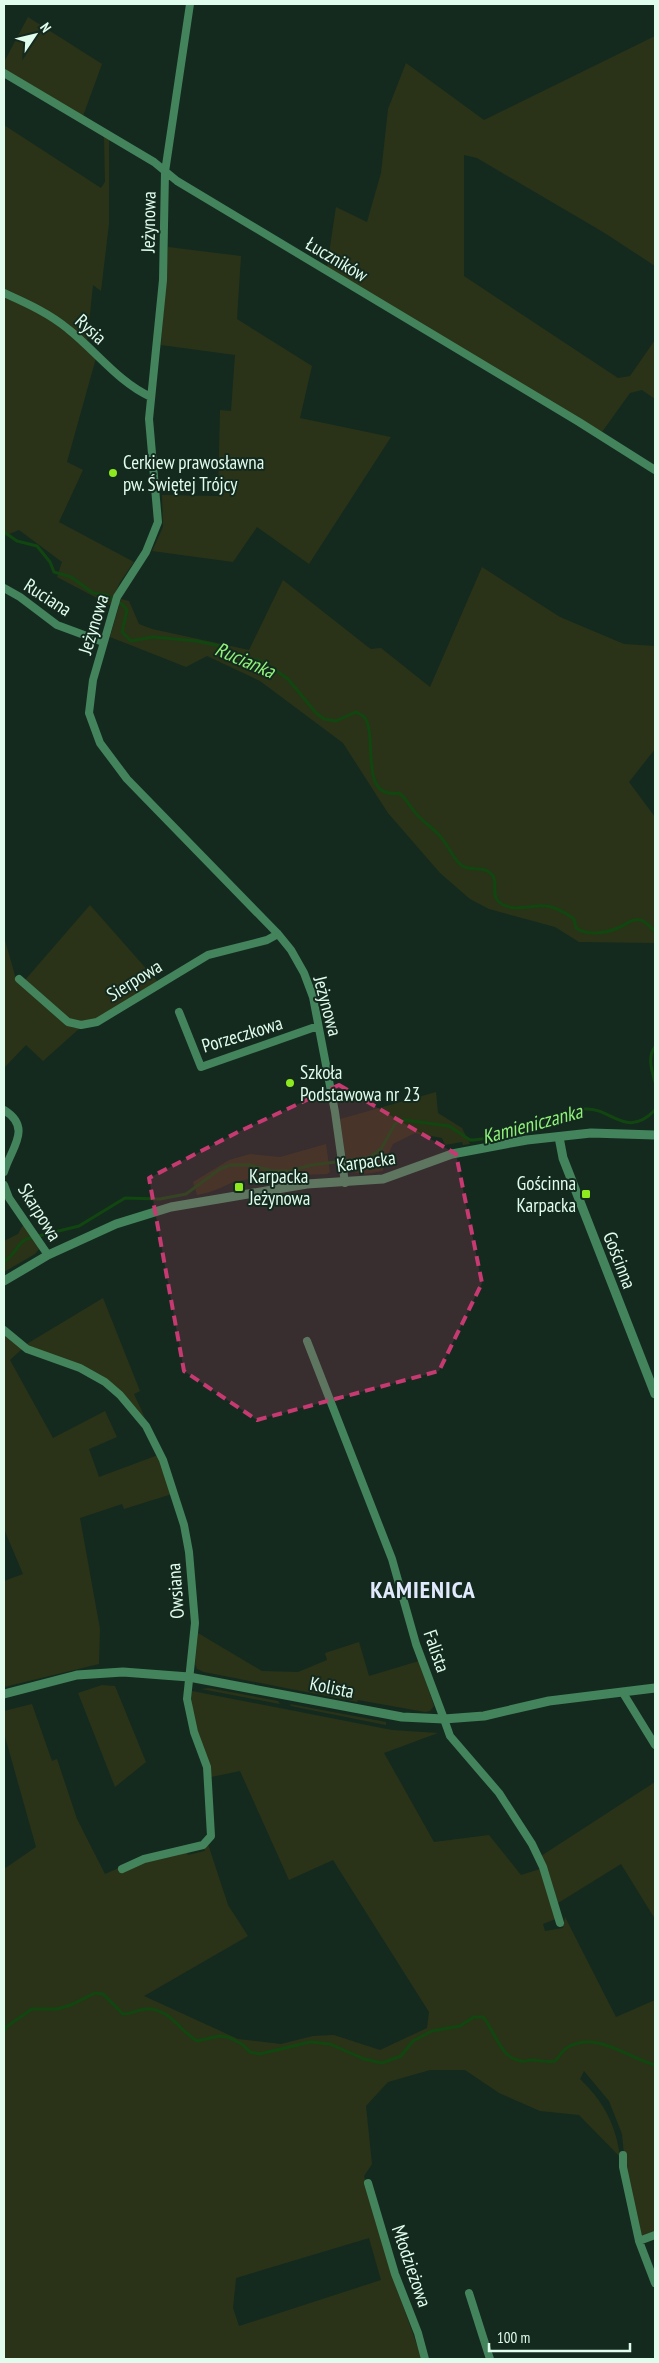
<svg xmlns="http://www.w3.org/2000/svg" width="659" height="2363" viewBox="0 0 659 2363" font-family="'PT Sans Narrow',sans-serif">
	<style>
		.green { fill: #2a3317; fill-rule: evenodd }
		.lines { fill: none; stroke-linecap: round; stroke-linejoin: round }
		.stream { stroke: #124611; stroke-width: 3 }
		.minor { stroke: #44845c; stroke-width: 8 }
		.tertiary { stroke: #44845c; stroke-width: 9 }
		.marked { fill: #c63a71; fill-opacity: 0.2; stroke: #c63a71; stroke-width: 4; stroke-dasharray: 10 6; stroke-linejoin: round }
		.poi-dot { fill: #8fe91f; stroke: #142a1f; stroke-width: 2 }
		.labels { text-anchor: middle; stroke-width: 4; stroke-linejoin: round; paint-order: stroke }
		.street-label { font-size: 19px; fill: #e0fced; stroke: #142a1f }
		.poi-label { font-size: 19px; fill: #e0fced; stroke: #142a1f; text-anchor: start }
		.water-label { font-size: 20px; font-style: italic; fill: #8ff278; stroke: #142a1f }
		.district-label { font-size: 24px; font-weight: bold; letter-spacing: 1px; fill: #e1e9fc; stroke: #142a1f }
	</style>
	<rect width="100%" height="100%" fill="#142a1f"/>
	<path class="green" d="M 28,17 L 102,64 L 83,116 L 4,69 L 4,62 Z
		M 655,36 L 655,266 L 603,232 L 477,158 L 464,155 L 464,276 L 618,378 L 630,376 L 655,340 L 655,399 L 642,390 L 630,393 L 602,432 L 327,267 L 336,207 L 367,222 L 381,173 L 388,109 L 406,63 L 484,120 Z
		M 4,125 L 101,188 L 105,182 L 104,136 L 109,139 L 109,224 L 101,291 L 93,285 L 87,342 L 4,290 Z
		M 168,247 L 241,256 L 237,319 L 312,366 L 300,418 L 391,437 L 309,564 L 257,527 L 233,562 L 152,551 L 163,527 L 162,495 L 218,496 L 220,410 L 231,411 L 235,355 L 161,345 Z
		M 4,296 L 50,319 L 96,358 L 67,462 L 83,470 L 59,522 L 134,562 L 120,582 L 110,605 L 57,577 L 62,562 L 19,530 L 4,536 Z
		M 482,567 L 560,617 L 624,644 L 655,646 L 655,749 L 629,782 L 655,817 L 655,943 L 579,942 L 555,927 L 489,909 L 470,899 L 440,873 L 388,813 L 343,743 L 260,681 L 207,656 L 186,667 L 110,637 L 121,599 L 129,601 L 139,624 L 152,629 L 249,650 L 283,580 L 368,647 L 371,649 L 381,648 L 430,687 Z
		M 90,905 L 158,982 C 139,994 89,1033 68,1019 C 53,1008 39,992 25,980 Z
		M 4,937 L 16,979 L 67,1025 L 74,1028 L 80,1028 L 43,1061 L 26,1045 L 4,1068 Z
		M 436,1092 L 438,1113 L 462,1128 L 470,1144 L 463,1145 L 462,1142 L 445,1145 L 442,1138 L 415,1133 L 393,1144 L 383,1165 L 383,1171 C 370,1173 357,1178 347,1166 L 340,1119 Z
		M 326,1144 L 330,1172 L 327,1174 C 307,1175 246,1176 229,1184 C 220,1188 210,1193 197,1195 L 193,1182 L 229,1160 L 250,1154 L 280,1157 Z
		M 23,1225 L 37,1244 L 39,1249 L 35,1254 L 4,1272 L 4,1241 L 18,1234 Z
		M 103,1298 L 140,1391 L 134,1394 L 145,1418 L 120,1391 L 25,1345 Z
		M 4,1334 L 22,1349 L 10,1360 L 53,1438 L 105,1411 L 117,1437 L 89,1449 L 99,1477 L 158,1455 L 172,1494 L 124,1509 L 122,1504 L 80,1518 L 100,1629 L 99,1664 L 4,1687 L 4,1581 L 23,1574 L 4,1529 Z
		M 198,1633 L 262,1671 L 298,1672 L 327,1660 L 325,1653 L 359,1642 L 369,1676 L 419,1661 L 434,1706 L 430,1711 L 425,1712 L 358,1700 L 357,1702 L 204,1672 L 197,1669 L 195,1664 Z
		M 102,1685 L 115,1686 L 146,1762 L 115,1787 L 78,1693 Z
		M 209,1688 L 278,1701 L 280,1704 L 201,1689 Z
		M 192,1691 L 392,1730 L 438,1733 L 384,1753 L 434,1842 L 489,1835 L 521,1875 L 540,1869 L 556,1919 L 543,1924 L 545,1931 L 563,1928 L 565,1917 L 616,2017 L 655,2000 L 655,2231 L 643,2236 L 640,2234 L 625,2164 L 622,2134 L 609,2101 L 584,2071 L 580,2079 C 603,2101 616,2124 620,2157 L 579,2115 L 540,2111 L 499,2093 L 465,2070 L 430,2070 L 388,2082 L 366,2106 L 372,2164 L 364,2176 L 392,2275 L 422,2359 L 4,2359 L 4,1869 L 36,1847 L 4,1733 L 4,1711 L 32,1704 L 52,1761 L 57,1759 L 77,1819 L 105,1874 L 119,1868 L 186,1850 L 188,1855 L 205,1851 L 204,1847 L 208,1844 L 228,1905 L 248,1936 L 144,1996 L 238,2039 L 281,2044 L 313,2036 L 334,2035 L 380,2050 L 427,2028 L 429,2012 L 333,1860 L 289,1880 L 240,1771 L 211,1777 C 203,1751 188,1718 192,1691 ZM 369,2238 L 381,2280 L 239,2326 L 233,2308 L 236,2278 Z
		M 290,1704 L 386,1722 L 386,1725 L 291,1706 Z
		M 655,1782 L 655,1919 L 621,1864 L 558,1903 L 541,1856 Z"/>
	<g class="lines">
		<path class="stream" d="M 4,532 L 17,541 L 37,546 L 50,562 L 54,572 L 71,577 L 93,593 L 107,595 L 114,601 L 122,604 L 127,610 L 122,632 L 131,641 L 153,637 L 197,641 L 220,646 L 246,659 L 258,660 L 271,667 L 288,679 L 316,713 L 324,719 L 336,721 L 356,712 C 359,714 363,715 365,718 C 378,738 358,800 399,793 C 406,798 408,804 414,811 C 420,820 431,826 439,835 C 447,843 451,855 459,863 C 468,874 484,863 493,876 C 498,884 491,893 498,901 C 510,914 533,904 546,906 C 557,907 566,913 574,919 L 576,928 C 588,936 606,933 618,928 C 626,925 634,916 643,921 C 647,923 651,928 655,931
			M 655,1047 C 647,1057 652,1071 655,1082
			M 4,1261 C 14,1257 16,1245 26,1239 L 79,1226 L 125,1198 L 160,1199 L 186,1194 L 220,1169 L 230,1165 L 250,1165 L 273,1171 L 289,1171 L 312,1165 L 368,1158 L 381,1149 L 395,1124 L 404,1120 L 449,1126 L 470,1140 L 474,1140 C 496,1137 518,1134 539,1127 C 553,1122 570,1110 585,1109 C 611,1107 626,1140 655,1110
			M 4,2032 L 6,2027 L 32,2009 L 57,2009 L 71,2005 L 95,1993 L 103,1994 L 123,2014 C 132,2014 139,2009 147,2009 C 169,2008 180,2031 197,2041 L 219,2036 L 228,2037 L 242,2044 L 250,2052 L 260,2054 L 310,2042 L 330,2044 L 364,2059 L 382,2063 L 401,2056 L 413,2041 L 432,2031 L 460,2026 L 474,2017 L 483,2017 C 495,2031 500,2058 521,2061 C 525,2062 528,2060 532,2060 C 541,2060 544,2063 555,2061 C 560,2057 562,2050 568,2047 C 597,2031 628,2058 655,2065"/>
		<path class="minor" d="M 190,4 L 165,172 L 163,280 L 149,419 L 158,522 L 146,552 L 117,597 L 93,680 L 89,713 L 100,743 L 127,779 L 278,934 L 291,950 L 304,973 L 313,997 L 335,1112 L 345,1183
			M 4,73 L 154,162 L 177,181 L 579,422 L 655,470
			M 4,293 C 26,303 49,313 68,329 C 96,351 118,382 151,397
			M 4,588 L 20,597 L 57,625 L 103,642
			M 19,979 L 68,1022 L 81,1025 L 97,1022 L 208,955 L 267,940 L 278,934
			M 179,1012 L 201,1067 L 318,1026
			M 4,1110 C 33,1128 11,1148 4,1172
			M 4,1185 L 9,1198 L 48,1255
			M 4,1330 L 27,1349 L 80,1368 L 105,1382 L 120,1395 L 146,1426 L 163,1460 L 184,1525 L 189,1552 L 195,1623 L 187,1699 L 194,1732 L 207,1767 L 211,1836 L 203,1845 L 144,1859 L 122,1869
			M 307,1341 L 392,1559 L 416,1644 L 444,1719 L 450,1736 L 499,1793 L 532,1844 L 543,1867 L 560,1923
			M 623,1693 L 655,1745
			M 623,2155 L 623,2167 L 639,2241 L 655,2283
			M 368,2183 L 395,2274 L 418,2333 L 425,2359
			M 639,2241 L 655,2235
			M 469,2293 L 490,2359"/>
		<path class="tertiary" d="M 559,1137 L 563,1158 L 655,1394
			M 4,1281 L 48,1255 L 116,1224 L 171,1207 L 307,1184 L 383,1179 L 452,1154 L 527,1140 L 591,1133 L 655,1135
			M 4,1694 L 77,1675 L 123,1672 L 189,1677 L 402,1717 L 444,1719 L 484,1716 L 549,1701 L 655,1688"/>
	</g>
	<path class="marked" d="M 339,1085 L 456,1154 L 482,1283 L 439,1371 L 257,1420 L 184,1371 L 149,1178 L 238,1132 Z"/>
	<g class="poi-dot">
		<circle cx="113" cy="473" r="5"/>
		<circle cx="290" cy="1083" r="5"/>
		<rect x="234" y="1182" width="10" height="10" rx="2.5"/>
		<rect x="581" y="1189" width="10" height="10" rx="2.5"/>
	</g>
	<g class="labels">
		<g class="street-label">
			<text transform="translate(148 222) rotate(-89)" y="7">Jeżynowa</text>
			<text transform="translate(337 259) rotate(31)" y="7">Łuczników</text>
			<text transform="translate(91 329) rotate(42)" y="7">Rysia</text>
			<text transform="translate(48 597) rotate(33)" y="7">Ruciana</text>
			<text transform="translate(93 624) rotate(-73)" y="7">Jeżynowa</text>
			<text transform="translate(134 980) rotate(-32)" y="7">Sierpowa</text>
			<text transform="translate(328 1006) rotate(75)" y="7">Jeżynowa</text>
			<text transform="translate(242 1034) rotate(-17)" y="7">Porzeczkowa</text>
			<text transform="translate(366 1161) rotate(-8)" y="7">Karpacka</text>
			<text transform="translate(40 1212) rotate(58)" y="7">Skarpowa</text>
			<text transform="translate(620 1260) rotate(69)" y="7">Gościnna</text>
			<text transform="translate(175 1591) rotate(-94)" y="7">Owsiana</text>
			<text transform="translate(437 1651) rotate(71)" y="7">Falista</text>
			<text transform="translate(332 1687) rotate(11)" y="7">Kolista</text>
			<text transform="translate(412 2266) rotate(71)" y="7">Młodzieżowa</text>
		</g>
		<g class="poi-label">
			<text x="123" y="469">Cerkiew prawosławna<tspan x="123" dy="22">pw. Świętej Trójcy</tspan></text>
			<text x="300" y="1079">Szkoła<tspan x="300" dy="22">Podstawowa nr 23</tspan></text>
			<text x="249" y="1183">Karpacka<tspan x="249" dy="22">Jeżynowa</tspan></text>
			<text x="576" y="1190" text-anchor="end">Gościnna<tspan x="576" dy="22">Karpacka</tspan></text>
		</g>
		<g class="water-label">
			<text transform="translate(245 660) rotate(23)" y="7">Rucianka</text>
			<text transform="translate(532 1124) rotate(-15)" y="7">Kamieniczanka</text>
		</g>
		<g class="district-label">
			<text x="423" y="1598">KAMIENICA</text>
		</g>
	</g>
	<rect width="659" height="2363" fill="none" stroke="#e0fced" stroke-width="10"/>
	<g transform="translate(35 35) rotate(55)" stroke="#142a1f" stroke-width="4" paint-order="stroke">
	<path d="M0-4L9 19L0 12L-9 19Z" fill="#e0fced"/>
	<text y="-8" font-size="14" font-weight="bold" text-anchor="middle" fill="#e0fced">N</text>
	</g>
	<path d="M489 2343v8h141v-8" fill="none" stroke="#e0fced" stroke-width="2.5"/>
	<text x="497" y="2343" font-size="15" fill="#e0fced" stroke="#142a1f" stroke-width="4" paint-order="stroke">100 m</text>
</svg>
